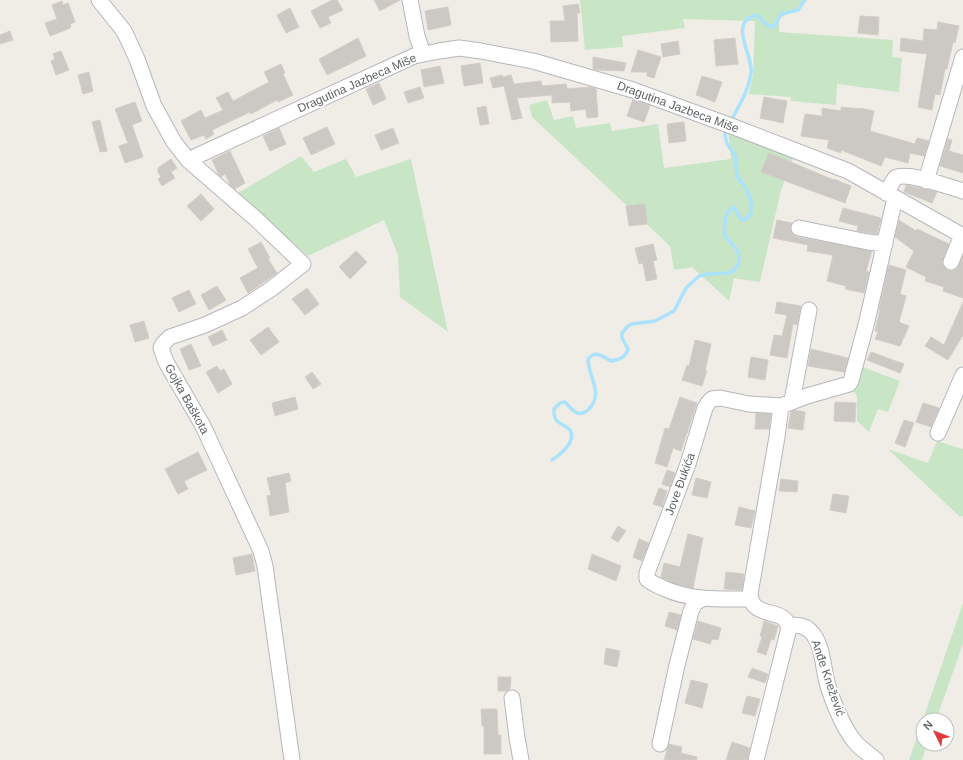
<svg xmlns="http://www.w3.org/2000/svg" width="963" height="760" viewBox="0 0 963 760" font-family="Arial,sans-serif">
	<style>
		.green { fill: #c8e6c5 }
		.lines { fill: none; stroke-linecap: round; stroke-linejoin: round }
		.stream { stroke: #abe2fc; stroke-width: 3.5 }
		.building { fill: #ccc8c4; stroke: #d4cec5 }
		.minor-casing { stroke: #b4b7bb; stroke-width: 17 }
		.minor { stroke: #fff; stroke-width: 15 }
		.labels { text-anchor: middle; stroke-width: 3.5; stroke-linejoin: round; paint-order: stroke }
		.street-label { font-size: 12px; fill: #5e6366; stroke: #fff }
	</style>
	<rect width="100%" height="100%" fill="#f0ede7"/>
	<path class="green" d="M 580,0 L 806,0 L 798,10 L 779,18 L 779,32 L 893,40 L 892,57 L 902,58 L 899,92 L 837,84 L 836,105 L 791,101 L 791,97 L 749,94 L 753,75 L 755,21 L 683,19 L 685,28 L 622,36 L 623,47 L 585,50 Z
		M 547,100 L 554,120 L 573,116 L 576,128 L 610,123 L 612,131 L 658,124 L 664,168 L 731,159 L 728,130 L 794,156 L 781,190 L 760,282 L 734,278 L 729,301 L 692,267 L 674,270 L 670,246 L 532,117 L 529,105 Z
		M 301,156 L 314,172 L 346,159 L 356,177 L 411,159 L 448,332 L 400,297 L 398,255 L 384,220 L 308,256 L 238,193 Z
		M 860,366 L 900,381 L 888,412 L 878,409 L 869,432 L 857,421 L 857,396 L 851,388 Z
		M 937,441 L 963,449 L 963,516 L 960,517 L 888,449 L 928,463 Z
		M 963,603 L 963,644 L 936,720 L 923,720 L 923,744 L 927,744 L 922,760 L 909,760 Z"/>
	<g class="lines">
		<path class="stream" d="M 733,117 C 740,104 749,89 751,73 C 754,56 727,23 756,15 C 762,18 765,26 772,27 L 776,24 L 781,14 L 798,10 L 805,0
			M 552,460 C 560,455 577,441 570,430 C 567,426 561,425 557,421 C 554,418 554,414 554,409 L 560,403 L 565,402 C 572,409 578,419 588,410 C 605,393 588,378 588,359 C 596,350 602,356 611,361 C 619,360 626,357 628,349 L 622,338 L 622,333 L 628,326 L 632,324 L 655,321 L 674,311 L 686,288 L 699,276 L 707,274 L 728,273 L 732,272 L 738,265 C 742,248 732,247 725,235 C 724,225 724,211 734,207 L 741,219 L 745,220 L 751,214 L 751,201 L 745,187 L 737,176 L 735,155 L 727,144 L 725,135 L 726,131"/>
	</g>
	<path class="building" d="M 332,0 L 337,0 L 343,10 L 328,17 L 331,23 L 320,28 L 311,11 Z
		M 374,0 L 400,0 L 380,11 Z
		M 62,1 L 63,5 L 68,3 L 75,22 L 70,24 L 71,27 L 68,29 L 50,36 L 45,23 L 57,19 L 52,5 Z
		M 578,4 L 580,13 L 577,13 L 578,41 L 551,42 L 550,21 L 565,21 L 563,6 Z
		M 448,7 L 451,25 L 428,30 L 425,11 Z
		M 290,8 L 299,27 L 286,33 L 277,15 Z
		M 860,16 L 879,17 L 878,35 L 858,33 Z
		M 938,22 L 959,26 L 955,43 L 953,42 L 947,69 L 945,69 L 940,95 L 935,94 L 932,110 L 918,107 L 927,54 L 900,51 L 901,38 L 923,41 L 924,29 L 937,30 Z
		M 10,31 L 13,40 L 0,44 L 0,35 Z
		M 358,38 L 366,56 L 327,75 L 319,59 Z
		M 735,38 L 738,64 L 716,66 L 714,40 Z
		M 678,41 L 680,54 L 663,57 L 661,44 Z
		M 638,50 L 661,57 L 654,78 L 647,76 L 647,72 L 631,72 Z
		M 61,51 L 69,70 L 56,75 L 51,61 L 55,59 L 53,54 Z
		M 593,57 L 626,63 L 624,71 L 598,70 L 593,69 Z
		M 480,63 L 483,83 L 464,86 L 461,66 Z
		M 281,64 L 285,73 L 283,74 L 293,95 L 278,102 L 277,100 L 251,114 L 250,112 L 212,130 L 214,134 L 206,139 L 204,135 L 191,140 L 181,121 L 201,110 L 205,118 L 223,110 L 216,98 L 228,92 L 233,101 L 269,82 L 264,72 Z
		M 440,66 L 444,83 L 424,87 L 421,70 Z
		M 89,72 L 93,91 L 83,94 L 78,75 Z
		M 502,75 L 503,77 L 511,75 L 514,84 L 541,81 L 542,86 L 566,84 L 567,89 L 590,87 L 596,89 L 598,117 L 587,118 L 586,109 L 571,111 L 570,102 L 552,103 L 552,95 L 517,98 L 522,118 L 512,120 L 504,86 L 493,88 L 490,78 Z
		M 702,76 L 722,82 L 715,102 L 696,95 Z
		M 379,83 L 386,99 L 373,105 L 366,89 Z
		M 420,87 L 424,98 L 408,103 L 404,92 Z
		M 764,97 L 787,101 L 783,123 L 760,118 Z
		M 633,99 L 650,106 L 644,122 L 627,116 Z
		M 135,102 L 142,121 L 132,125 L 143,157 L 125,163 L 119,146 L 128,143 L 115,109 Z
		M 486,106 L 489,124 L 480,125 L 477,108 Z
		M 841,107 L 860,109 L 860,108 L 874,111 L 870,131 L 915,144 L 917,138 L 929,141 L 924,156 L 910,153 L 908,163 L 885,157 L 881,166 L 841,150 L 841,153 L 827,148 L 829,140 L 801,136 L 805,114 L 822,116 L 822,108 L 841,111 Z
		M 100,120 L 107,151 L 100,152 L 92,122 Z
		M 684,122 L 686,141 L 669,143 L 667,124 Z
		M 327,127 L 335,144 L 311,155 L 303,138 Z
		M 279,128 L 286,144 L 270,151 L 263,136 Z
		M 393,128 L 399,143 L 381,150 L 375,135 Z
		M 948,139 L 952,140 L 949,151 L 963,155 L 963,173 L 940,166 Z
		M 230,151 L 245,183 L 235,189 L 231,186 L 225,174 L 221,177 L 219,175 L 212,160 Z
		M 769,153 L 834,180 L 834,179 L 851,186 L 845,203 L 761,172 Z
		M 171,159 L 177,168 L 171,172 L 175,178 L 162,186 L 158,179 L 161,177 L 158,172 L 158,168 Z
		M 906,185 L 937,192 L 932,203 L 904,192 Z
		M 201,194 L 214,209 L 201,221 L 187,206 Z
		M 645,204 L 647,224 L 629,226 L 626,206 Z
		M 843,208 L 881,218 L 877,234 L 857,231 L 858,226 L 839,221 Z
		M 777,220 L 792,223 L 790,227 L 791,231 L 793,235 L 797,237 L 872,251 L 866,271 L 869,272 L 864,293 L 845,289 L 846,286 L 827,281 L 833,255 L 807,251 L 808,245 L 773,238 Z
		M 899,220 L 916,231 L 917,229 L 949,244 L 942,263 L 944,267 L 947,270 L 952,271 L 957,269 L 963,256 L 963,298 L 943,291 L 944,287 L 925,281 L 926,277 L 906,267 L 914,251 L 895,237 Z
		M 261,242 L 270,258 L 268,259 L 277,273 L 248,293 L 240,278 L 258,268 L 248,249 Z
		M 653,244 L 657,260 L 653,261 L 657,279 L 646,281 L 643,263 L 639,264 L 635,248 Z
		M 356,251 L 367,262 L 350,279 L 339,267 Z
		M 889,265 L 906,270 L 900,294 L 906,296 L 899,322 L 909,326 L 900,346 L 875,339 L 878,332 L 875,331 L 880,309 L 879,309 Z
		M 217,286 L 226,300 L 209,310 L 201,295 Z
		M 307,288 L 319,304 L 305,315 L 292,299 Z
		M 189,290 L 196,304 L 179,312 L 172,298 Z
		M 777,302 L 801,306 L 797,325 L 793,324 L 787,358 L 770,355 L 774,335 L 782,336 L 787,315 L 775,313 Z
		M 963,302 L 963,335 L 948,360 L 925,346 L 931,337 L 944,345 Z
		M 144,321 L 149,338 L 135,342 L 130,325 Z
		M 268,327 L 279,342 L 261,355 L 250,340 Z
		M 222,330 L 227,340 L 213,346 L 208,337 Z
		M 695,340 L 711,344 L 705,371 L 707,371 L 702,386 L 682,380 L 687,365 L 689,366 Z
		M 191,344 L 201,366 L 189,370 L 180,349 Z
		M 811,349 L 848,358 L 844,372 L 808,366 Z
		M 871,352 L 904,364 L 900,373 L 867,360 Z
		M 751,357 L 768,360 L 765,380 L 748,377 Z
		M 217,366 L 220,371 L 224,369 L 232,384 L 218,393 L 206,372 Z
		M 312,372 L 321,384 L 313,389 L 305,377 Z
		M 295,397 L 298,409 L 275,416 L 272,403 Z
		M 680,397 L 697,403 L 681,451 L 673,448 L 667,467 L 655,463 L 665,428 L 669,429 Z
		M 835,402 L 856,403 L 855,422 L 834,421 Z
		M 923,403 L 939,408 L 931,427 L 916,422 Z
		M 794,410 L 805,412 L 803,430 L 788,428 L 791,412 Z
		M 756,413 L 771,414 L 769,429 L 755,429 Z
		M 904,420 L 914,423 L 905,447 L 895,443 Z
		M 198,452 L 207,470 L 184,481 L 188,489 L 178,494 L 165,469 Z
		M 667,470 L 675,473 L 670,487 L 662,484 Z
		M 289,473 L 291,481 L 285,483 L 289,512 L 270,516 L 267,496 L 271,495 L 267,478 Z
		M 696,478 L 711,482 L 707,498 L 692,495 Z
		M 781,479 L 798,481 L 797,492 L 779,491 Z
		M 659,488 L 667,491 L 662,507 L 653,504 Z
		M 833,494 L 849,496 L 846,513 L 830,510 Z
		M 739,507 L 755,511 L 751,528 L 735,525 Z
		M 618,526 L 626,531 L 618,542 L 611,538 Z
		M 688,534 L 703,538 L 693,588 L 676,584 L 661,577 L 664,563 L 680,567 Z
		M 639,539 L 649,543 L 642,561 L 633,557 Z
		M 252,554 L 255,571 L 236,575 L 233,558 Z
		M 592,554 L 621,566 L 616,581 L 588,569 Z
		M 726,572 L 744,574 L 742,590 L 724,589 Z
		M 669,612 L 681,615 L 677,630 L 665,626 Z
		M 698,621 L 721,628 L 718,640 L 712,639 L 710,644 L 693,639 Z
		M 764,621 L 778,626 L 774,640 L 771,639 L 766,655 L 757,652 L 762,637 L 760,636 Z
		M 606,648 L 620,651 L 617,667 L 604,664 Z
		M 752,668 L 768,674 L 765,683 L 748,677 Z
		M 498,677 L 511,677 L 510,689 L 506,691 L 498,691 Z
		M 691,680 L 708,684 L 702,708 L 685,703 Z
		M 747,696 L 760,699 L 755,716 L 742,713 Z
		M 481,709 L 497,709 L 498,735 L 501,735 L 501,754 L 484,754 L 484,726 L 482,726 Z
		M 732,742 L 750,748 L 747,760 L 726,760 Z
		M 669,744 L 682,747 L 681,753 L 697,757 L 697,760 L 664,760 Z"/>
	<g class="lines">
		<g class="minor-casing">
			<path id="minor" d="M 99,0 L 124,31 L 137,59 L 154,106 L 174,142 L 188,160 L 256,219 L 303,264 L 271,289 L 242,308 L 205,325 L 170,337 L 163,344 L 161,348 L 166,362 L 203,426 L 261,551 L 265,566 L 292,760
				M 410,0 L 417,36 L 423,54
				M 188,160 L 414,56 L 439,51 L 459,48 L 481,51 L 533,61 L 633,90 L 734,127 L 848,171 L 963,236
				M 926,181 L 963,57
				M 886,193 L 895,178 C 906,171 949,187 963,191
				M 799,228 L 868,242 L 885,244
				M 951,262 L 962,235
				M 792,401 L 809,310
				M 938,433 L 963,375
				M 751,599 C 721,599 691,601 663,588 C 657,585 651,583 647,579 L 647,573 L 688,464 L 705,408 L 708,403 L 712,399 L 720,398 L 749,404 L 781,406 L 807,396 L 849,384 L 851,381 L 867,321 L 895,198
				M 788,626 C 798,624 807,626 813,634 C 822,646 823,664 826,678 C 830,696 843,728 855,742 C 861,749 869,754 876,760
				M 512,698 L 517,738 L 521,760
				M 660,744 L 677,665 L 691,611 L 695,603 L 702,599
				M 756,760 L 789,628 C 786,610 764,616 755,606 C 751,603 751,598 750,594 L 777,437 L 781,406"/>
		</g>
		<use href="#minor" class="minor"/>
	</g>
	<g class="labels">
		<g class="street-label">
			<text transform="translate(357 83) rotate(-24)" y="4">Dragutina Jazbeca Miše</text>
			<text transform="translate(678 107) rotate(20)" y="4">Dragutina Jazbeca Miše</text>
			<text transform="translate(187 399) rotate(61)" y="4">Gojka Baškota</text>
			<text transform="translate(680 484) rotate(-70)" y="4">Jove Đukića</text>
			<text transform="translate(828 678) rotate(71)" y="4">Anđe Knežević</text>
		</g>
	</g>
	<g transform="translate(935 732) rotate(313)"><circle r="19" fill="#ffffff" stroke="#bfc1c2"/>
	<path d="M0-3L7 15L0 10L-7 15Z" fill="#e33a40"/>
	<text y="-6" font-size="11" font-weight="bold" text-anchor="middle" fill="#5e6366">N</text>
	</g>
</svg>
